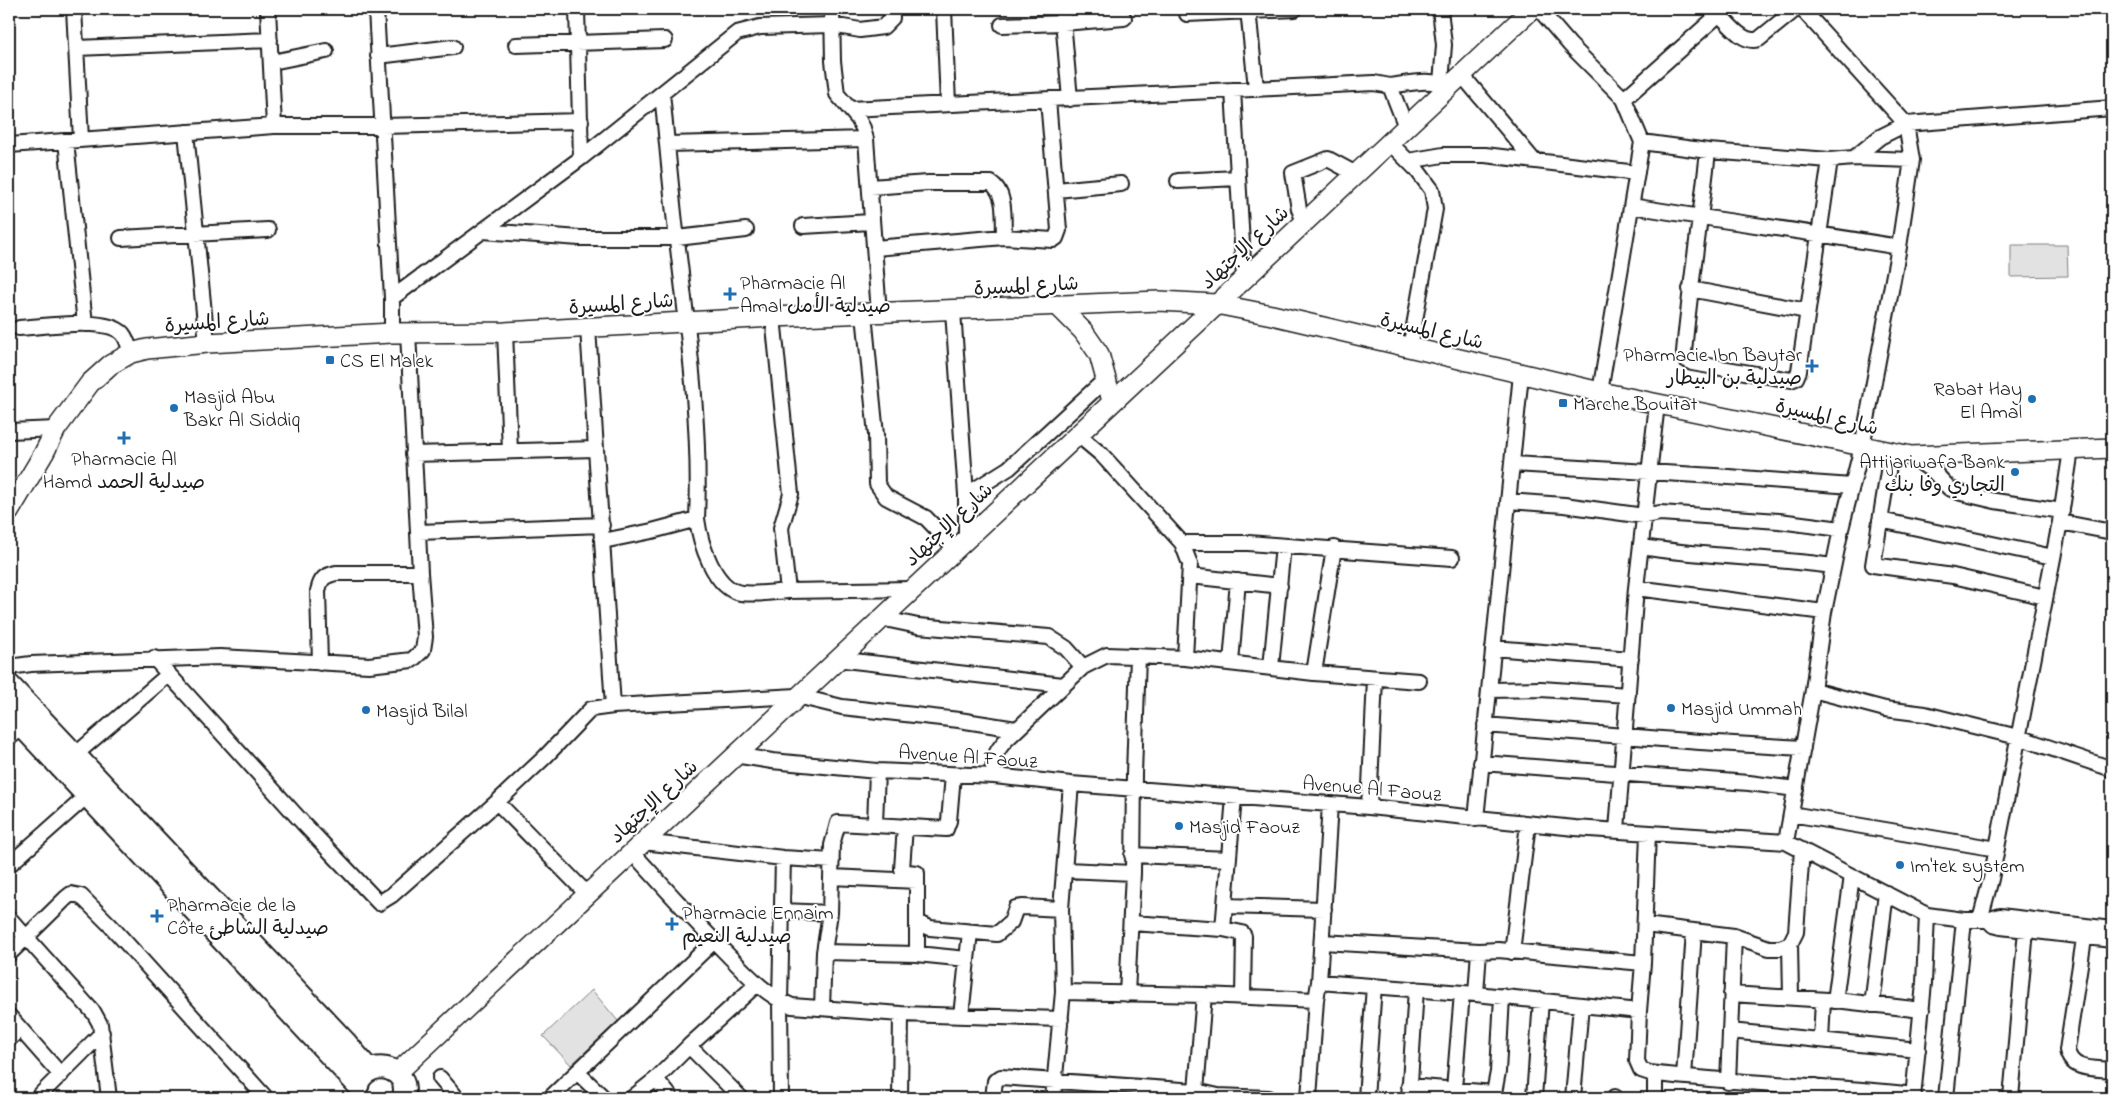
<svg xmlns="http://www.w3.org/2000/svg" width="2121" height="1107" viewBox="0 0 2121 1107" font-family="'Indie Flower','Playpen Sans Arabic',sans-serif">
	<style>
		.park { fill: #e2e2e2; stroke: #7f7f7f }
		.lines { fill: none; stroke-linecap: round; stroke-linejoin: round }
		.street-casing { stroke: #1c1c1c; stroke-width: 18 }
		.secondary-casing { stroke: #1c1c1c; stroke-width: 22 }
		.primary-casing { stroke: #1c1c1c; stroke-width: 25 }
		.street { stroke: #fff; stroke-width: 14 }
		.secondary { stroke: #fff; stroke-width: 19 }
		.primary { stroke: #fff; stroke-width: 21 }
		.poi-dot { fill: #1f6fb2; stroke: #fff; stroke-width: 2 }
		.labels { text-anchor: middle; stroke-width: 4; stroke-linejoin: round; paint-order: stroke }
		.street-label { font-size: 20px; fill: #1c1c1c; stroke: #fff }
		.poi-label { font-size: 20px; fill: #1c1c1c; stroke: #fff; text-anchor: start }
	</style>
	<rect width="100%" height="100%" fill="#fff"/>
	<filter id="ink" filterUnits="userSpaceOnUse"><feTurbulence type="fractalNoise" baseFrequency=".02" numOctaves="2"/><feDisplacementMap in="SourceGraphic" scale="10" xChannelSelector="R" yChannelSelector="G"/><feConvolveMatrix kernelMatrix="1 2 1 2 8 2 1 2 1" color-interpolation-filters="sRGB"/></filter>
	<g filter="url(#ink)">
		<path class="park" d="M 2011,245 L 2067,245 L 2068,276 L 2011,277 Z
			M 592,990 L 618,1021 L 571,1065 L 543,1036 Z"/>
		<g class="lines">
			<g class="street-casing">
				<path id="street" d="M 74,9 L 81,139
					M 268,9 L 274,126
					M 376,9 L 392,298 L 392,333
					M 577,9 L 581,158
					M 832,9 L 833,61 L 837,94 L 858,119 L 863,128 L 866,139 L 879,313
					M 944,9 L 948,104
					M 1062,9 L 1070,99
					M 1248,9 L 1256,88
					M 1440,9 L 1444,45 L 1441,83
					M 1539,9 L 1570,45 L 1624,99 L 1642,142 L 1600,392
					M 1187,14 L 1295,9
					M 1719,14 C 1729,24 1744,45 1759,39 L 1796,9
					M 1002,25 L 1063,23 L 1124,18
					M 516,45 L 665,40
					M 77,48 L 270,40
					M 378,56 L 453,47
					M 272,62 L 326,51
					M 1462,75 L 1534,161
					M 1390,86 C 1407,84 1433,77 1447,87
					M 1233,90 L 1244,278
					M 662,93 C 667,142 671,191 677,240 C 688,332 701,426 697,519 C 700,542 714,589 741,593 C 756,595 773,592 788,591
					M 1624,99 L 1725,9
					M 850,109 L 1374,83 L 1390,86 L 1406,127
					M 186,132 L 207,343
					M 66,141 L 85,324
					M 1642,142 L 1708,151 L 1830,160 L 1854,158 L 1912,160
					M 1390,143 L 1417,170 L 1432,190 L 1435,209 L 1410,348
					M 667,144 L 866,139
					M 9,145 L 274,126 L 382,126 L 581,121
					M 1708,151 C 1701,218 1690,285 1684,352 L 1685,359 L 1692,363 L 1791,380 L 1796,378 L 1799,371 L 1830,160
					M 1854,158 L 1880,137 L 1906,124 L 2112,108
					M 1408,161 L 1443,155 L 1485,155 L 1637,173
					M 1178,181 L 1237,178
					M 870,187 L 928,183 L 991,183 C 1007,193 1003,221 1004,237
					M 1056,190 L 1121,184
					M 1632,206 C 1721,221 1810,232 1899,247
					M 1304,222 L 1299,209 L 1293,173 L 1328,159 L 1356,174
					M 803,226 L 871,222
					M 483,231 L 580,238 L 677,238 L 746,230
					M 121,238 L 268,230
					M 875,248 L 1004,237 L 1053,240 L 1056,238 L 1059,230 L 1048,100
					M 1690,289 L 1807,311
					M 392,298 L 581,158 L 737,33 L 760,27 L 832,25 L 860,30 L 883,27 L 892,18 L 891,9
					M 953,311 L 966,495 L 966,538
					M 864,314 L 876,435 L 877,484 L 886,497 L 926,518 L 955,548
					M 773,317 L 791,494 L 781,528 L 788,591 L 912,589
					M 19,328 C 42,327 107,316 123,334 C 127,339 129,347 131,353
					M 588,328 L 613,706
					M 505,332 L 510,451
					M 9,431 L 56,429
					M 1077,434 L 1102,455 L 1182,543 L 1190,564 L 1185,658
					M 1891,453 L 1873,565 L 1953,576 L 2045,597
					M 413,454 L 596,449
					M 1911,456 L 1934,472 L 1949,488 L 1961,493 L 1995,501 L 2062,511
					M 1512,464 L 1715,476 L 1852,486
					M 966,495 L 1009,468 L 1107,378
					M 1508,501 L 1564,505 L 1644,516 L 1660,513 L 1779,521 L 1841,529
					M 1880,520 L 2053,557
					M 2060,522 L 2112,532
					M 419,532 L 602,525
					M 603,541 L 652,531 L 697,519
					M 1182,543 L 1248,543 L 1452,558
					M 1641,547 C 1705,557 1769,557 1833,566
					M 1190,576 L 1280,586
					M 1636,588 L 1824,612
					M 880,618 L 918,626 L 1049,637 L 1066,648 L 1083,667
					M 1493,648 L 1631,659
					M 154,658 L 303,823 L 379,903 L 392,895 L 497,802 L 545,757 L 591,709 L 613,706 L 797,696 L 842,707 L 959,720 L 1016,729
					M 836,659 L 1063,685
					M 1231,662 L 1238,581
					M 320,663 L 318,591 C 321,578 324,576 336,573 L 420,573
					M 9,667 L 31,664 L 220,657 L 369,665 L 412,660 L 423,650 L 425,637 L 420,573 L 408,332
					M 1271,667 L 1283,546
					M 1314,673 L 1334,548
					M 1489,690 L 1541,689 L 1628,695
					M 1813,690 L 1885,709 L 1925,714 L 2018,737 L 2112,769
					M 1485,725 L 1700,742 L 1803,748
					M 9,738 L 23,727
					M 75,755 L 169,674
					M 734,755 L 772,761 L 877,771 L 994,776 L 1071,784 L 1369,807 L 1575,828 L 1786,842 L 1927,915 L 1964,920 L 1988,920 L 2000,916 L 2112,929
					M 1481,763 L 1749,783 L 1796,789
					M 994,776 C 992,760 995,752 1006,740 L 1083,667 L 1107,655 L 1185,658 L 1314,673 L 1419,681
					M 497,802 L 587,894
					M 1369,807 L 1375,679
					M 1791,814 L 1997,849
					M 1476,819 L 1521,374
					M 875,824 L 877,771
					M 905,826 L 902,869 L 907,872 L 917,873 L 917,954
					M 1617,830 L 1636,588 L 1657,404
					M 1648,833 L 1643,963 L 1639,1011 L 1637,1061 L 1641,1070 L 1650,1073 C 1737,1084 1826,1085 1914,1095
					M 643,842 L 783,858 L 832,861
					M 1786,842 L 1813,690 L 1824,612 L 1841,529 L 1862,447 L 1899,247 L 1912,160 L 1906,124 L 1802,9
					M 632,852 C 663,886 694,921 726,953 C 746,973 765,995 792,1006 L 901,1014 L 1061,1019
					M 1132,855 L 1229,859
					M 9,865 L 88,795
					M 1066,870 L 1133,873
					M 831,877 L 917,881
					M 1225,906 L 1324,909
					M 782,911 L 830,913
					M 9,918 L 94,1013 L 100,1024 L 109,1098
					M 1980,920 L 1991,879 L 2060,522 L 2071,450
					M 1988,920 L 1993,925 L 2001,927 L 2112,940
					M 917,922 L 930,928 L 997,934 L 1011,922 L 1016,908 L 1023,907 L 1061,909
					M 1131,923 L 1223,929 L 1242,933 L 1244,936 L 1243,997
					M 1645,925 L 1734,936 L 1769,948 L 1780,948 L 1790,944 L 1796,932 L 1802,850
					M 2086,926 L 2067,1050 C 2071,1071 2094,1068 2112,1070
					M 1223,929 L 1234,797
					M 1322,942 L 1479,951 L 1498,950 L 1643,963
					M 1790,944 L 1791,997
					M 824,952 L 917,954 L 967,959
					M 1512,952 L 1528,824
					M 9,954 L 66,898 L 71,894 L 81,896 L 110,925 L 266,1098
					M 1319,982 L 1476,994 L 1639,1011
					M 1063,992 L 1204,995 L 1316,1000
					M 1127,994 L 1133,873 L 1134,774 L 1138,656
					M 1476,994 L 1479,951
					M 1731,994 L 1844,1001 L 1922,1010
					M 1835,1001 L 1852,876
					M 1872,1005 L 1886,893
					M 822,1008 L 824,952 L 830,913 L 832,845 L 838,823 L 946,829 L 949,821 L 953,775
					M 9,1016 L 61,1075
					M 961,1016 L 970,932
					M 1730,1031 L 1918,1050
					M 9,1039 L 20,1029
					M 1821,1040 L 1823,1000
					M 689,1046 L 741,1098
					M 577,1072 L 604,1098
					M 1684,1077 L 1694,931
					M 440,1078 L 457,1098
					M 1728,1082 L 1734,936
					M 1409,1086 L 1494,1093
					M 1815,1086 L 1815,1098
					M 1454,1089 L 1462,993
					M 1196,1091 L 1204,995
					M 37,1098 L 102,1033
					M 550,1098 L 714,941
					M 632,1098 L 656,1079
					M 666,1098 L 669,1095 L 656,1079 L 689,1046 L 757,984
					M 781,1098 L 780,1001 L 783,858
					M 900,1098 L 901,1014
					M 993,1098 L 995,1081 L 1001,1077 L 1196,1091 L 1218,1096 L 1269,1098
					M 1053,1098 L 1063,992 L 1061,909 L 1071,784
					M 1309,1098 L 1316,1000 L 1319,982 L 1330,804
					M 1366,1098 L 1374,986
					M 1409,1098 L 1416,989
					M 1493,1098 L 1498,1072 L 1502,996
					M 1534,1098 L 1541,1000
					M 1573,1098 L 1581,1005
					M 1615,1098 L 1615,1097
					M 1655,1098 L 1655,1074
					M 1913,1098 L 1924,983 L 1927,915
					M 1946,1098 L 1964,920
					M 2011,1098 L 2026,930"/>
			</g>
			<g class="secondary-casing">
				<path id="secondary" d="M 1057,305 L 1083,331 L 1099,354 L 1112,401
					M 9,512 L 44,453 L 56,429 L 90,383 L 110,365 L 131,353 L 147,349 L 207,343 L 392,333 L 505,332 L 773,317 L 1159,301 L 1216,304 L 1272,315 L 1600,392 L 1911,456 L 2112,448
					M 397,1073 L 1532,9"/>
			</g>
			<g class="primary-casing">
				<path id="primary" d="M 9,685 L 346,1043 L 369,1070
					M 9,712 L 358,1085
					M 360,1079 C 376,1056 412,1071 403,1098"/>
			</g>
			<use href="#street" class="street"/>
			<use href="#secondary" class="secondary"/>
			<use href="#primary" class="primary"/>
		</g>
	</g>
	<g class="poi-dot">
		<path d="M727.5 286.5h5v5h5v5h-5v5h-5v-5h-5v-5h5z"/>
		<rect x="325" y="355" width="10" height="10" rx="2.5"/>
		<path d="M1809.5 358.5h5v5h5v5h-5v5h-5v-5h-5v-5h5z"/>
		<circle cx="2032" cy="399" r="5"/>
		<rect x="1558" y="398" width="10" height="10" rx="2.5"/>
		<circle cx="174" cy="408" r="5"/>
		<path d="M121.5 430.5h5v5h5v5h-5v5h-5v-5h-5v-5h5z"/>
		<circle cx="2015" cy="472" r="5"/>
		<circle cx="1671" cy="708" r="5"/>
		<circle cx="366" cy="710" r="5"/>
		<circle cx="1179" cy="826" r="5"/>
		<circle cx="1900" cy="865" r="5"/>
		<path d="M154.5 908.5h5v5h5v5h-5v5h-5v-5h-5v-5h5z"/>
		<path d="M669.5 916.5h5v5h5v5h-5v5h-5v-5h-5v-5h5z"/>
	</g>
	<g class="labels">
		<g class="street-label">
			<text transform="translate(1244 247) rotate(-43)" y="7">شارع الإجتهاد</text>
			<text transform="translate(1026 285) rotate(-3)" y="7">شارع المسيرة</text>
			<text transform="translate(621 303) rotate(-4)" y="7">شارع المسيرة</text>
			<text transform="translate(217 321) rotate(-4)" y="7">شارع المسيرة</text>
			<text transform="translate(1432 330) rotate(13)" y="7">شارع المسيرة</text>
			<text transform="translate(1827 416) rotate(13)" y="7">شارع المسيرة</text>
			<text transform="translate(948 524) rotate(-43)" y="7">شارع الإجتهاد</text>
			<text transform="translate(968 756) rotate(4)" y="7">Avenue Al Faouz</text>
			<text transform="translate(1372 788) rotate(5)" y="7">Avenue Al Faouz</text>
			<text transform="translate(653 801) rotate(-43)" y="7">شارع الإجتهاد</text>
		</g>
		<g class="poi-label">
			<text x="740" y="289">Pharmacie Al<tspan x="740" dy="23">Amal صيدلية الأمل</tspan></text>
			<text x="1802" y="361" text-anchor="end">Pharmacie Ibn Baytar<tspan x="1802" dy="23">صيدلية بن البيطار</tspan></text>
			<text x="340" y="367">CS El Malek</text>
			<text x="2022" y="395" text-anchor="end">Rabat Hay<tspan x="2022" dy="23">El Amal</tspan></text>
			<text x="184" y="403">Masjid Abu<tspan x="184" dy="23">Bakr Al Siddiq</tspan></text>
			<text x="1573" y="410">Marche Bouitat</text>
			<text x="124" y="465" text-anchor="middle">Pharmacie Al<tspan x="124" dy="23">Hamd صيدلية الحمد</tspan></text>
			<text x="2005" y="468" text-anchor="end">Attijariwafa Bank<tspan x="2005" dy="23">التجاري وفا بنك</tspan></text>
			<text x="1681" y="715">Masjid Ummah</text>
			<text x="376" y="717">Masjid Bilal</text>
			<text x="1189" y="833">Masjid Faouz</text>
			<text x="1910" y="872">Im'tek system</text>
			<text x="167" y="911">Pharmacie de la<tspan x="167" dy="23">Côte صيدلية الشاطئ</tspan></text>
			<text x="682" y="919">Pharmacie Ennaim<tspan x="682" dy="23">صيدلية النعيم</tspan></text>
		</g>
	</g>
	<rect width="2121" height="1107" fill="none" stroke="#fff" stroke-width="30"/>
	<rect x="15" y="15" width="2091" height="1077" fill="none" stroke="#1c1c1c" stroke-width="2" filter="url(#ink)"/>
</svg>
